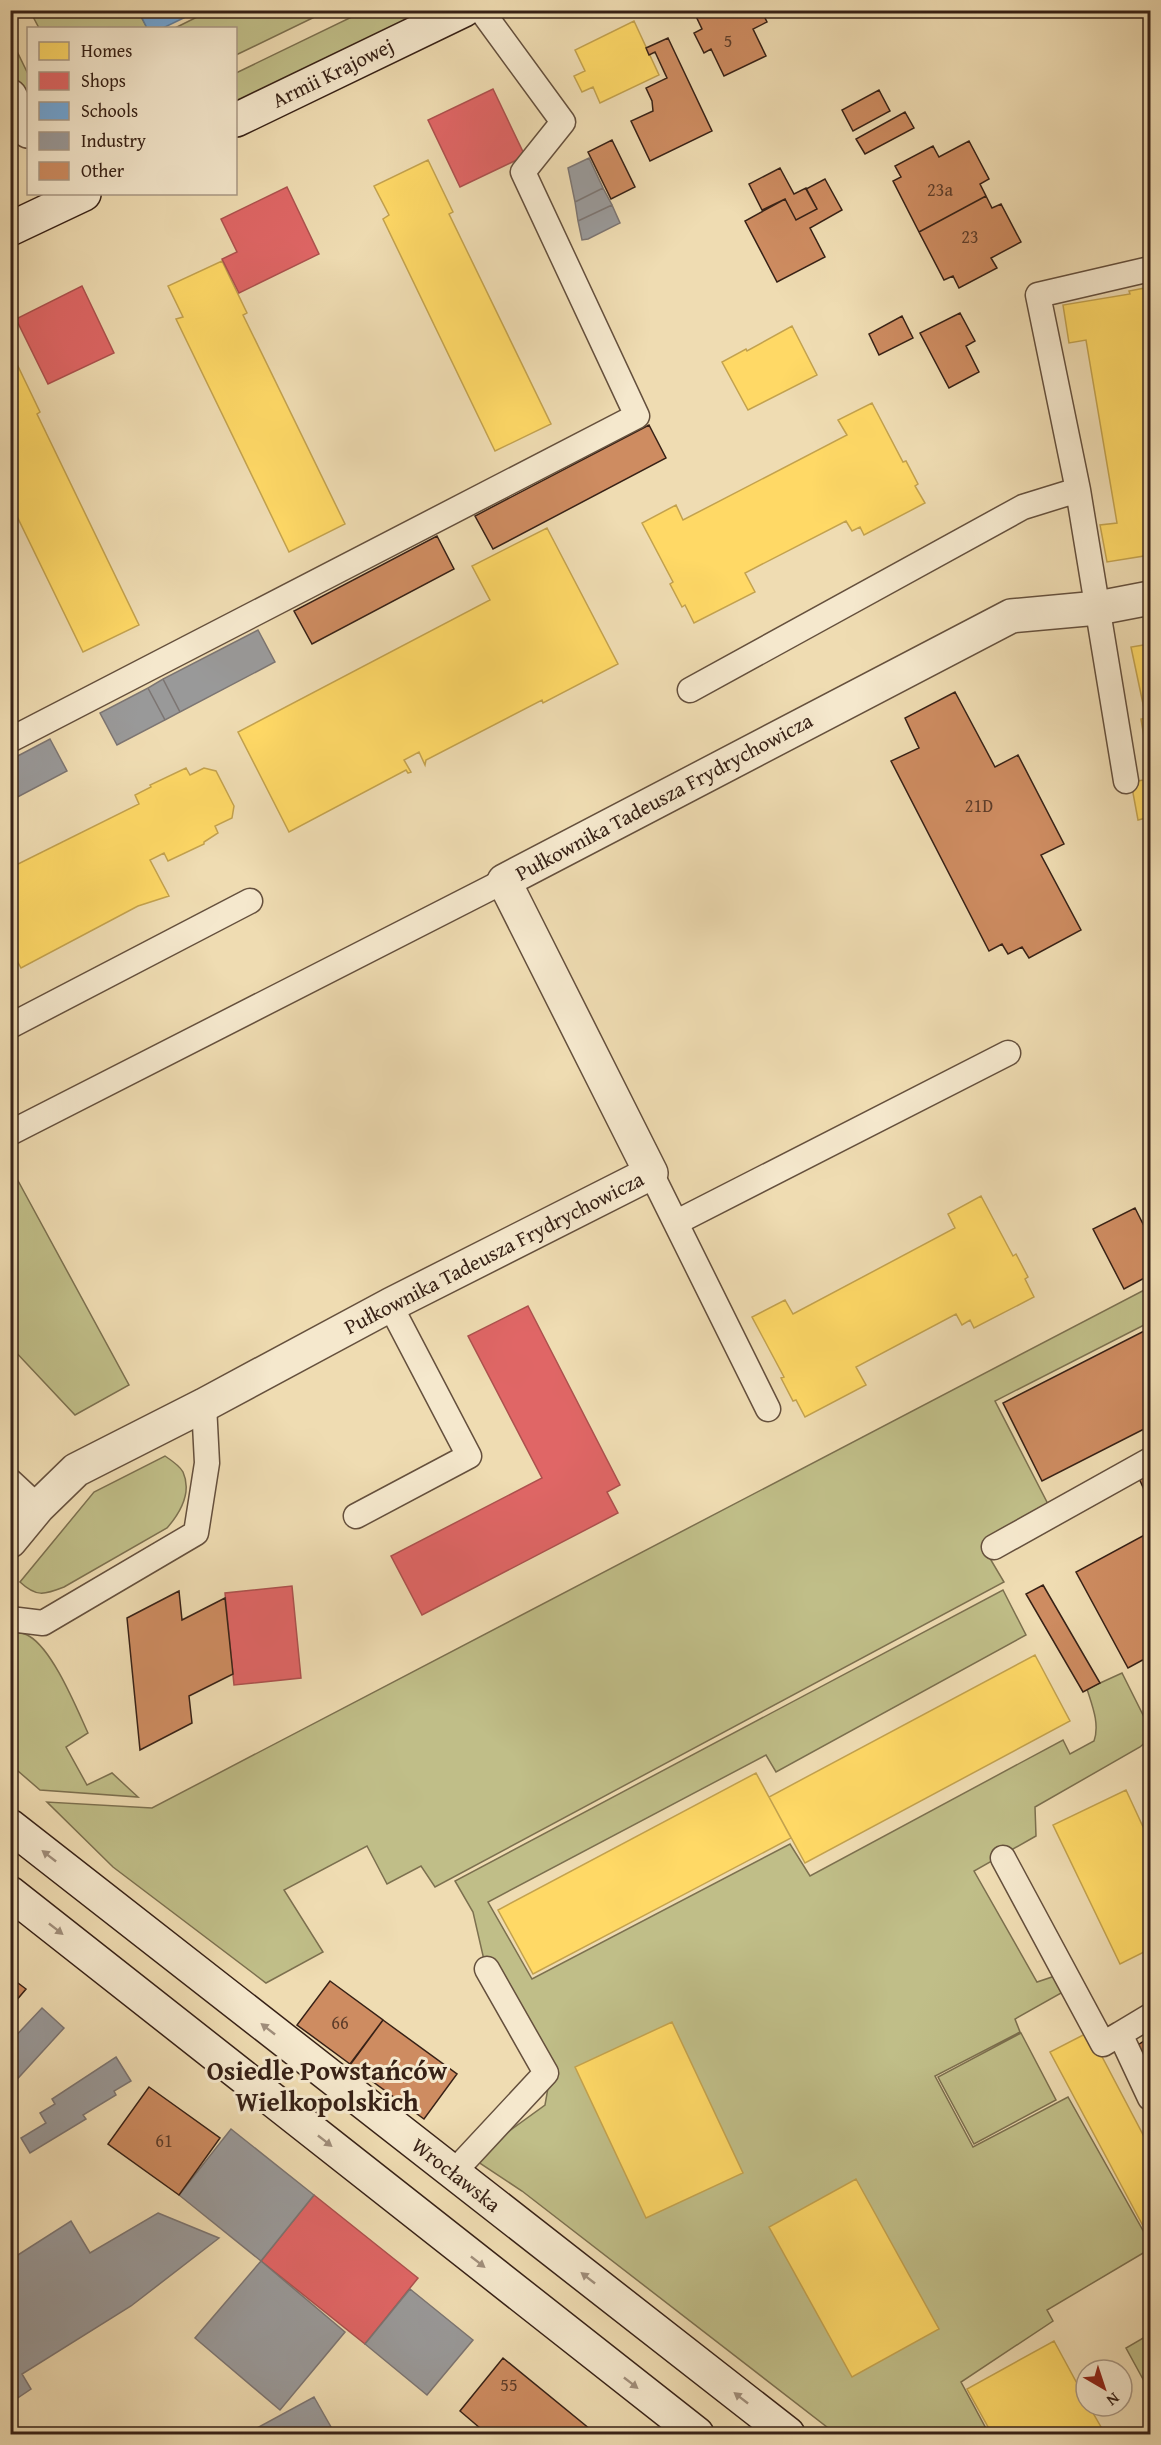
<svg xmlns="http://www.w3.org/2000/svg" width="1161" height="2445" viewBox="0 0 1161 2445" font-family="'Gentium Book Plus',serif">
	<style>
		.green { fill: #c0be88; stroke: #7c704f; stroke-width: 1.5 }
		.homes { fill: #ffd966; stroke: #c3a24e; stroke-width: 1.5 }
		.shops { fill: #e06666; stroke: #ad514e; stroke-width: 1.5 }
		.schools { fill: #6fa8dc; stroke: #5e80a1; stroke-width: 1.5 }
		.industry { fill: #999; stroke: #7c7572; stroke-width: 1.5 }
		.building { fill: #ce8c61; stroke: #372116; stroke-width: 1.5 }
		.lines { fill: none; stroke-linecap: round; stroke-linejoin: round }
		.lane-casing { stroke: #65503d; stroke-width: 27 }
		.street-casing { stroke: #65503d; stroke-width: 36 }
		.secondary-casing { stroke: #372116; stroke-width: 36 }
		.lane { stroke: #f5e8cd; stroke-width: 24 }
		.street { stroke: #f5e8cd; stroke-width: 33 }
		.secondary { stroke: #f5e8cd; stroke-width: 33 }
		.oneway { fill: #a08e7b }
		.labels { text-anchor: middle; stroke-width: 6; stroke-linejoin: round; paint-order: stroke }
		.number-label { font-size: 18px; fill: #5d3c29 }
		.street-label { font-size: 21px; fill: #372116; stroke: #f5e8cd }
		.district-label { font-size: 27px; font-weight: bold; fill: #372116; stroke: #f5e8cd }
	</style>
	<rect width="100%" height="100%" fill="#efdcb2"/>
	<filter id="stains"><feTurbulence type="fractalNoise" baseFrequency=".00333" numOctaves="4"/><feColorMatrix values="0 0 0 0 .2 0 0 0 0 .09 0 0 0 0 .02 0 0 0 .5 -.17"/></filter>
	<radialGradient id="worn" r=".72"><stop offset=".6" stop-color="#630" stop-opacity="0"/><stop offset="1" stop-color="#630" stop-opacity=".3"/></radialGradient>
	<path class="green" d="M 211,10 L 327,10 L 327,11 L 236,55 L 236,28 L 175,28 Z
		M 30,11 L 138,11 L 147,28 L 39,28 Z
		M 364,11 L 424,11 L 236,102 L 236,73 Z
		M 10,37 L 28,74 L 28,112 L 11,78 Z
		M 10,1166 L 129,1385 L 75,1415 L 11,1347 Z
		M 1150,1287 L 1150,1322 L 995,1401 L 1050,1508 L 982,1545 L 1004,1582 L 435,1887 L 421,1866 L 387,1884 L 367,1846 L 284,1890 L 323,1952 L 266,1983 L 113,1867 L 47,1802 L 152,1808 Z
		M 165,1456 C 171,1460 180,1466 183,1472 C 192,1492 180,1513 167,1528 L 64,1587 C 44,1595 36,1597 20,1582 L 94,1492 Z
		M 1003,1590 L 1026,1635 L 776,1772 L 766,1755 L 488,1902 L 532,1979 L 790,1844 L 810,1876 L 1063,1740 L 1070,1754 L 1094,1741 C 1100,1724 1092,1705 1087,1689 L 1122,1673 L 1150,1729 L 1150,1738 L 1140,1747 L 1035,1807 L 1036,1836 L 974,1871 L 1037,1982 L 1055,1976 L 1063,1992 L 1015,2019 L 1020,2032 L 935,2076 L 973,2147 L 1068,2097 L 1150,2243 L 1150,2249 L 1047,2310 L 1053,2321 L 961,2382 L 989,2434 L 836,2434 L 522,2191 L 472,2158 L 545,2105 L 551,2071 L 484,1960 L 473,1912 L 455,1881 Z
		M 11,1630 C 16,1632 24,1633 29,1636 C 53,1650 76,1707 88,1733 L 66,1747 L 87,1785 L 112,1773 L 138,1797 L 40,1790 L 11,1765 Z
		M 1021,2033 L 1056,2100 L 974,2144 L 938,2077 Z
		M 1150,2334 L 1150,2392 L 1126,2348 Z"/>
	<path class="homes" d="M 634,21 L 659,75 L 600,103 L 593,87 L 582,92 L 574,76 L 585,71 L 575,50 Z
		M 428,160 L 453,212 L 449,214 L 551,424 L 495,451 L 383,219 L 389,215 L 374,186 Z
		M 222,261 L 247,313 L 243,315 L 345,524 L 289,552 L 176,319 L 183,317 L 168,286 Z
		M 1150,287 L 1150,555 L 1107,562 L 1100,525 L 1117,523 L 1086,340 L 1069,343 L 1063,305 L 1130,294 L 1129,291 Z
		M 792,326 L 817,375 L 748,410 L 722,362 L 746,349 L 747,351 Z
		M 15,360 L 40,412 L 37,414 L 139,625 L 83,652 L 10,502 L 10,362 Z
		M 872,403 L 903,462 L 906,461 L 918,484 L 915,486 L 925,503 L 864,535 L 860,527 L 852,531 L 846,521 L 745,573 L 755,592 L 694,623 L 685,605 L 682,607 L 670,584 L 673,582 L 642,523 L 676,505 L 683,520 L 847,435 L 838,420 Z
		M 547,528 L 618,664 L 543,703 L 542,700 L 426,760 L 425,765 L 419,752 L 404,760 L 411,772 L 408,773 L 406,770 L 289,832 L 238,732 L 490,600 L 472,566 Z
		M 1150,644 L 1150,742 L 1145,743 L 1141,719 L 1146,718 L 1131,647 Z
		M 186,768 L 190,775 L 204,768 L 216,771 L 234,806 L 232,818 L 215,826 L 218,833 L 204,842 L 204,844 L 168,861 L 164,853 L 150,860 L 169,896 L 138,906 L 21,968 L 16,959 L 10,962 L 10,868 L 139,804 L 135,795 L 151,787 L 150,785 Z
		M 1150,779 L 1150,817 L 1138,820 L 1131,782 Z
		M 981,1196 L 1013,1256 L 1016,1254 L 1028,1277 L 1025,1279 L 1034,1297 L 974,1328 L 970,1320 L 962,1325 L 956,1314 L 856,1367 L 866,1385 L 805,1417 L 796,1400 L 793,1401 L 781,1378 L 784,1377 L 752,1317 L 785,1300 L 793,1314 L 955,1228 L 948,1214 Z
		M 1035,1655 L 1070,1721 L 805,1863 L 769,1797 Z
		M 756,1773 L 791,1838 L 533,1974 L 498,1910 Z
		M 1126,1790 L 1150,1842 L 1150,1949 L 1120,1964 L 1053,1825 Z
		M 672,2022 L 743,2173 L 646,2218 L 575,2067 Z
		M 1089,2032 L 1150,2148 L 1150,2239 L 1050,2052 Z
		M 856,2179 L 939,2329 L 852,2377 L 769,2227 Z
		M 1054,2341 L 1086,2400 L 1086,2406 L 1089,2406 L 1105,2434 L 992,2434 L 967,2389 Z"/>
	<path class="shops" d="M 493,89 L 525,156 L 460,187 L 428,120 Z
		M 287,187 L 319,254 L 239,293 L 222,259 L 237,252 L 221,219 Z
		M 82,286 L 114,353 L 48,384 L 16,319 Z
		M 528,1306 L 620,1485 L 607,1492 L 618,1513 L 422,1615 L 391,1556 L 542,1478 L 468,1336 Z
		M 292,1586 L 301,1678 L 234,1685 L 225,1593 Z
		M 314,2195 L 418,2278 L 365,2344 L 261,2261 Z"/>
	<path class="schools" d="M 138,10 L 200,10 L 163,28 L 147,28 Z"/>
	<path class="industry" d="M 589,158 L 603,188 L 575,202 L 568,168 Z
		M 603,188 L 612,205 L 578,221 L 575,202 Z
		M 612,205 L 620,223 L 588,239 L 582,240 L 578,221 Z
		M 258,630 L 275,662 L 180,712 L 163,679 Z
		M 163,679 L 180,712 L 165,720 L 148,688 Z
		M 148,688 L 165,720 L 117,745 L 100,713 Z
		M 50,739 L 67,771 L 10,801 L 10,760 Z
		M 42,2008 L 64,2028 L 10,2087 L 10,2042 Z
		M 116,2057 L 131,2081 L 114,2091 L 116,2095 L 83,2115 L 86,2119 L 30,2153 L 21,2138 L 46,2123 L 40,2113 L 55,2104 L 52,2099 Z
		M 231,2129 L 314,2195 L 261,2261 L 179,2195 Z
		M 158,2213 L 219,2238 L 131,2306 L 22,2374 L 31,2389 L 10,2403 L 10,2260 L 71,2221 L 90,2253 Z
		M 261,2261 L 345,2332 L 280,2410 L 195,2338 Z
		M 410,2289 L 473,2340 L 427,2395 L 365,2344 Z
		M 314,2397 L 335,2434 L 246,2434 Z"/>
	<path class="building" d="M 693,10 L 761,10 L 767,22 L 753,29 L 766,56 L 724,76 L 711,49 L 704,53 L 694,33 L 702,29 Z
		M 668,38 L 712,131 L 650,161 L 631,121 L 653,111 L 652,101 L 646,88 L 667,78 L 655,52 L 649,55 L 646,48 Z
		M 879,90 L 890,111 L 853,131 L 842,110 Z
		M 905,112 L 914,128 L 865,154 L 856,139 Z
		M 612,140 L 635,187 L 611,199 L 588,152 Z
		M 969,141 L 989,179 L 980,184 L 986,196 L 919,232 L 893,181 L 901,177 L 895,166 L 933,146 L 939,157 Z
		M 780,168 L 794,194 L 806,188 L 817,209 L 796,220 L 785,199 L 762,210 L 749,184 Z
		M 825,179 L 842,210 L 810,228 L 825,257 L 777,282 L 745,221 L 785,199 L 796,220 L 817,209 L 806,189 Z
		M 986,196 L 992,208 L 1001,204 L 1021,242 L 991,258 L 997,268 L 959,288 L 953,276 L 944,280 L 919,232 Z
		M 960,313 L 975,341 L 966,346 L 979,372 L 949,388 L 920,333 Z
		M 902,316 L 913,338 L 879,355 L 869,334 Z
		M 649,425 L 666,458 L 493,549 L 475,516 Z
		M 437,536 L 454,569 L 312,644 L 294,611 Z
		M 955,692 L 995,767 L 1018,755 L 1064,844 L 1041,855 L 1081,930 L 1029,958 L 1022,947 L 1008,954 L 1002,944 L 989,951 L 891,761 L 919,748 L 905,718 Z
		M 1135,1208 L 1150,1238 L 1150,1275 L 1124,1289 L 1093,1229 Z
		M 1150,1328 L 1150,1426 L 1042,1481 L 1003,1403 Z
		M 1150,1470 L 1150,1503 L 1138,1476 Z
		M 1150,1532 L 1150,1656 L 1128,1668 L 1076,1572 Z
		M 1043,1585 L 1100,1683 L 1083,1692 L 1026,1594 Z
		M 179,1591 L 182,1620 L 225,1598 L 233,1674 L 189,1696 L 192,1723 L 140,1750 L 127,1618 Z
		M 10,1977 L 26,1989 L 10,2008 Z
		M 330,1981 L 383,2020 L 350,2064 L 297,2025 Z
		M 383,2020 L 457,2074 L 424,2119 L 350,2065 Z
		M 1150,2037 L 1150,2072 L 1135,2047 Z
		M 149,2087 L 220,2138 L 179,2195 L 108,2144 Z
		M 503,2358 L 596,2434 L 487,2434 L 460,2411 Z"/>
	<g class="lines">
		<g class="lane-casing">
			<path id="lane" d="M 690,690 L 1023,507 L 1078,490
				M 10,740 L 637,416 L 523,172 L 563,122 L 481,10
				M 1126,781 L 1078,490 L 1038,295 L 1150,269
				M 10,1026 L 250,901
				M 10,1133 L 504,881
				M 651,1173 L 768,1409
				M 677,1222 L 1008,1053
				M 10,1481 L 38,1507
				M 356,1516 L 469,1456 L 390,1305
				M 994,1547 L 1150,1460
				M 10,1619 L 43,1623 L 196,1533 L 207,1463 L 204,1405
				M 1003,1858 L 1103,2044 L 1120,2034
				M 1150,2016 L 1120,2034 L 1150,2098
				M 453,2173 L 546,2073 L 487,1969"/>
		</g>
		<g class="street-casing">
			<path id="street" d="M 10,96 L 28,131
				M 10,1541 L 38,1507 L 76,1470 L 204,1405 L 390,1305 L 651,1173 L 504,881 L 1011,616 L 1098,608 L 1150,598"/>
		</g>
		<g class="secondary-casing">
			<path id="secondary" d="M 236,120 L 464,10
				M 10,229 L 84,194
				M 10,1826 L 788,2434
				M 10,1893 L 697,2434"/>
		</g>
		<use href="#lane" class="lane"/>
		<use href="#street" class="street"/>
		<use href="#secondary" class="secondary"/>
	</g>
	<defs><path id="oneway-solid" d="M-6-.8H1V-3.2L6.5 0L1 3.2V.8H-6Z" transform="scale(1.5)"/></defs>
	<g class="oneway">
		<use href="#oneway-solid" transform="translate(49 1856) rotate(-142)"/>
		<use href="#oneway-solid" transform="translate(56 1929) rotate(38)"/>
		<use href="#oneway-solid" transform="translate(268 2029) rotate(-142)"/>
		<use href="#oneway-solid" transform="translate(325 2141) rotate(38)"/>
		<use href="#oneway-solid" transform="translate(478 2262) rotate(38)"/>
		<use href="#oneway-solid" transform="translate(588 2278) rotate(-142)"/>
		<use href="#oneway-solid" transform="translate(631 2383) rotate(38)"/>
		<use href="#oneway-solid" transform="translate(741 2398) rotate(-142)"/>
	</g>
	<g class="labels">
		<g class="number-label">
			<text x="728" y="47">5</text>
			<text x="940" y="196">23a</text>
			<text x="970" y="243">23</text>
			<text x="979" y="812">21D</text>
			<text x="340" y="2029">66</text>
			<text x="164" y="2147">61</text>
			<text x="509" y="2391">55</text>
		</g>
		<g class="street-label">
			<text transform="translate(333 73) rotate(-26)" y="7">Armii Krajowej</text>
			<text transform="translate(664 797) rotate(-28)" y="7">Pułkownika Tadeusza Frydrychowicza</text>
			<text transform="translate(494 1253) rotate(-27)" y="7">Pułkownika Tadeusza Frydrychowicza</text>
			<text transform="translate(456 2175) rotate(38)" y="7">Wrocławska</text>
		</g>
		<g class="district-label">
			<text x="327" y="2080">Osiedle Powstańców<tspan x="327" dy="31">Wielkopolskich</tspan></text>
		</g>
	</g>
	<rect width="1161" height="2445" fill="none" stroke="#efdcb2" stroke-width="36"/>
	<rect x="12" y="12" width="1137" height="2421" fill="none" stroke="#372116" stroke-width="3"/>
	<rect x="18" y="18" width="1125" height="2409" fill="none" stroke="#372116" stroke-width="1.5"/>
	<rect x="27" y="27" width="210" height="168" fill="#f5e8cd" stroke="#a99884" stroke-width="1.5"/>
	<rect x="39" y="42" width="30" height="18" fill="#ffd966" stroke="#a99884" stroke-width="1.5"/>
	<text x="81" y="57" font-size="18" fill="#372116">Homes</text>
	<rect x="39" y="72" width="30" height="18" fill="#e06666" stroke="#a99884" stroke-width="1.5"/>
	<text x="81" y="87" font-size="18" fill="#372116">Shops</text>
	<rect x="39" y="102" width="30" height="18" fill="#6fa8dc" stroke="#a99884" stroke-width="1.5"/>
	<text x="81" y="117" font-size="18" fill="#372116">Schools</text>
	<rect x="39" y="132" width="30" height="18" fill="#999999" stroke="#a99884" stroke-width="1.5"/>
	<text x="81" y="147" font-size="18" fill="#372116">Industry</text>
	<rect x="39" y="162" width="30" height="18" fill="#ce8c61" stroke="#a99884" stroke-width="1.5"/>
	<text x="81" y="177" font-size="18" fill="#372116">Other</text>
	<g transform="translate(1104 2388) rotate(141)"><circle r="28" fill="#f5e8cd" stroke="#a99884" stroke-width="1.5"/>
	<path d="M0-4.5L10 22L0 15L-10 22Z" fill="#8f2418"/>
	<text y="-9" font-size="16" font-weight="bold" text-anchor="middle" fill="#372116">N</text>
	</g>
	<rect width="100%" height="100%" filter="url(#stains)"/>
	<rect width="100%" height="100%" fill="url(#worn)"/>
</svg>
